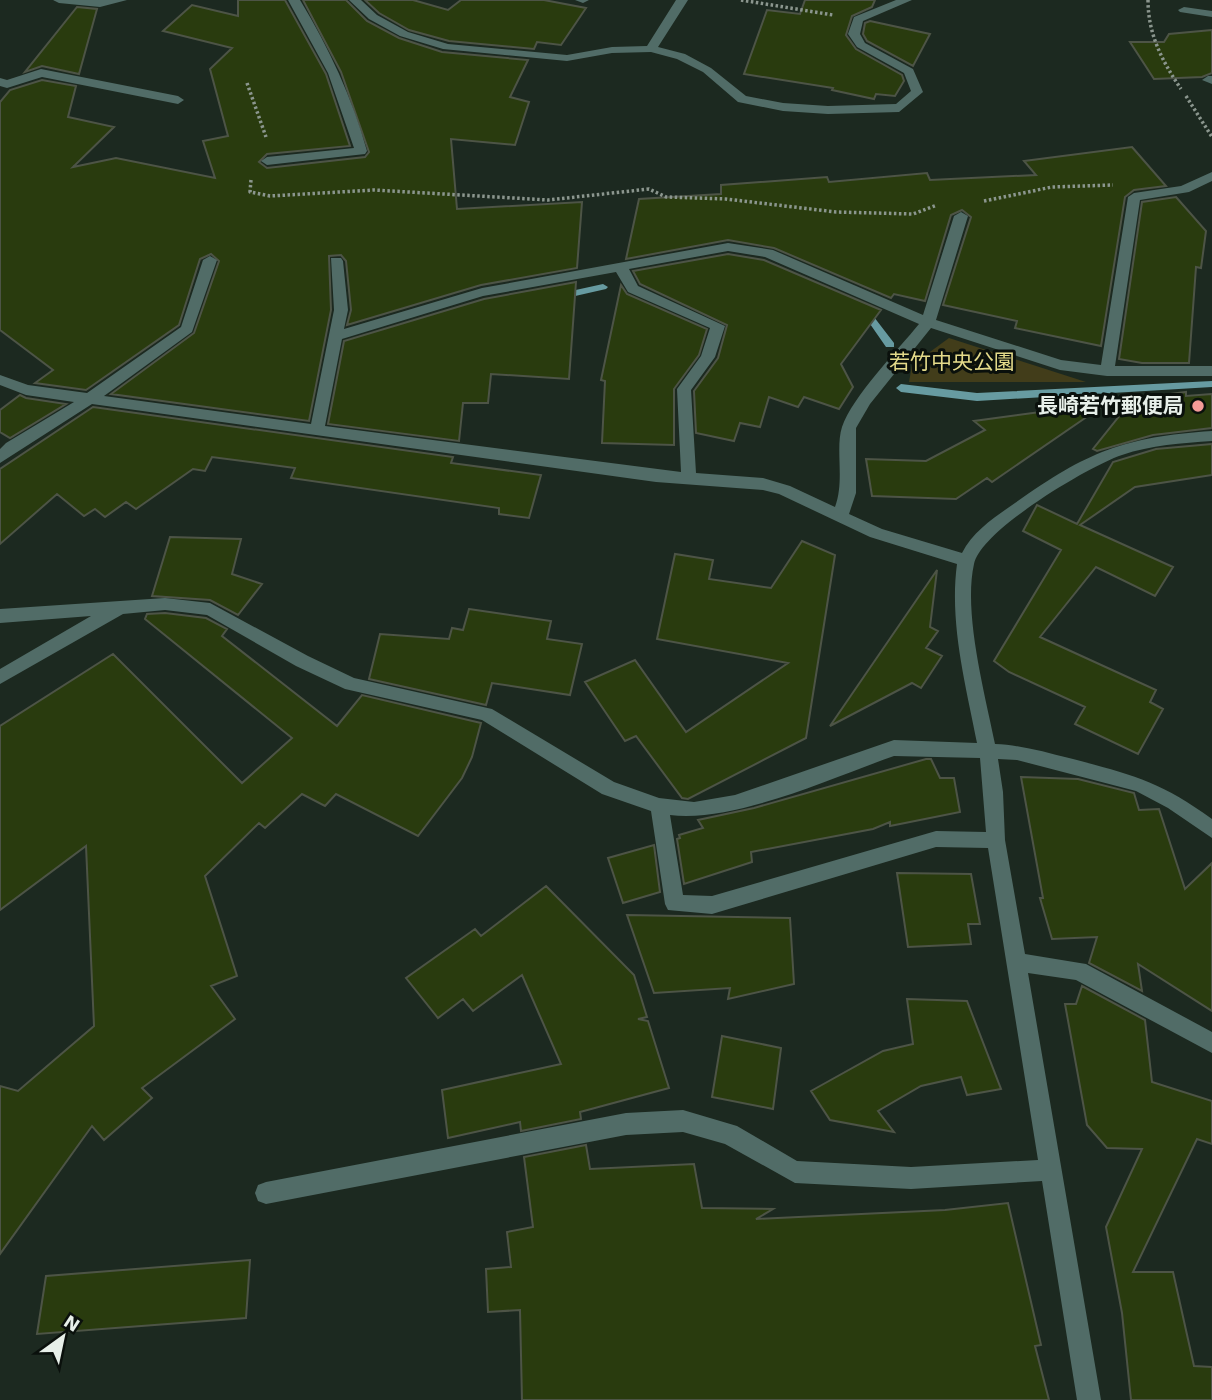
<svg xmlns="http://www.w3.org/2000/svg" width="1212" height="1400" viewBox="0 0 1212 1400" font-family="'Work Sans','Noto Sans JP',sans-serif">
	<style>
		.green { fill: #423d1a }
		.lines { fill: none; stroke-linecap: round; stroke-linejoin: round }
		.stream { fill: #679ba1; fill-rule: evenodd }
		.building { fill: #293b0e; stroke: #4d5446; stroke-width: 2 }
		.path { stroke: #8b968e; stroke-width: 3.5; stroke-dasharray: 2.5 2.5; stroke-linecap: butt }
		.minor { fill: #516c67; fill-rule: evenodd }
		.poi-dot { fill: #f59b98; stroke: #0a100c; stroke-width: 2.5 }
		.labels { text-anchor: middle; stroke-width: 6; stroke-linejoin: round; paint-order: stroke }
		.park-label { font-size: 21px; fill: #e4da8a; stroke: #0a100c }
		.poi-label { font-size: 21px; font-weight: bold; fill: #e7efe9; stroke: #0a100c; text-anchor: end }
	</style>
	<rect width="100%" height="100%" fill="#1c2920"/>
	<path class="green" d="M 949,338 L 1086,382 L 909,382 L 912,365 Z"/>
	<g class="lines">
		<path class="stream" d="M 603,284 L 608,287 L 606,289 L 562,299 L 557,296 L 562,293 Z
			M 861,311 L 874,317 L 894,343 L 894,347 L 886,347 L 868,321 L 858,316 L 858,312 Z
			M 1212,381 L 1212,387 L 977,401 L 901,392 L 896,388 L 901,384 L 977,393 Z"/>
	</g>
	<path class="building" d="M 238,0 L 285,0 L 326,74 L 350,146 L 267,154 L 259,162 L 267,168 L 365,157 L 369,152 L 341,72 L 303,0 L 346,0 L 367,21 L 399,38 L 442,52 L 528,60 L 510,97 L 529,102 L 515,145 L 451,139 L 457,209 L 582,202 L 577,268 L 481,285 L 347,325 L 351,310 L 346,261 L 341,255 L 329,256 L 331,310 L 309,421 L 111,394 L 194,333 L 219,261 L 211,254 L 200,259 L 179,325 L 86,390 L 35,383 L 53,370 L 0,330 L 0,102 L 10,90 L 42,80 L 76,86 L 68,117 L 114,127 L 73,167 L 116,158 L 215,178 L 203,141 L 228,136 L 210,69 L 232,48 L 163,31 L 192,5 L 238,16 Z
		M 365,0 L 413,0 L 448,10 L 461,0 L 544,0 L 586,8 L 561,45 L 537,42 L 534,49 L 449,41 L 409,30 L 379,13 Z
		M 805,0 L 875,0 L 872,7 L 852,16 L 846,35 L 856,49 L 902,75 L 904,81 L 895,96 L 876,94 L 874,99 L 832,90 L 833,88 L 744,74 L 767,10 L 800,14 Z
		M 77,7 L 97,9 L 79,74 L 42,66 L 25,72 Z
		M 870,21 L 930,34 L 913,66 L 867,41 L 863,34 L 865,23 Z
		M 1212,30 L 1212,73 L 1202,77 L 1154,79 L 1130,42 L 1164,42 L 1169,34 Z
		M 1132,147 L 1166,186 L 1134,190 L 1125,197 L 1101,346 L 1015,328 L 1017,321 L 943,305 L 971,217 L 962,210 L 951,215 L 925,301 L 894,294 L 891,298 L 774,248 L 728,240 L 626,259 L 639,199 L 721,194 L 721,185 L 827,177 L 829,182 L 927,173 L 930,180 L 1036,175 L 1024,161 Z
		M 1176,197 L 1206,231 L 1201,268 L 1196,267 L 1189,363 L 1142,363 L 1119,359 L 1142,202 Z
		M 728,254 L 764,260 L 881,310 L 841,364 L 853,387 L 839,409 L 804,397 L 798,407 L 769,397 L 760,427 L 740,423 L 734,441 L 696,433 L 694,391 L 718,358 L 727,325 L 640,284 L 633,271 Z
		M 576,282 L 569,379 L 491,374 L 488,403 L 463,403 L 459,441 L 328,424 L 344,341 L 484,299 Z
		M 621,285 L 627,294 L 707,329 L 699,355 L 674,389 L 674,445 L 602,443 L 605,381 L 601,380 Z
		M 1186,392 L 1186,396 L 1212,394 L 1212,428 L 1153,435 L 1097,451 L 1093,449 L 1133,399 Z
		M 20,395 L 26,398 L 66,404 L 10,438 L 0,432 L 0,410 Z
		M 1107,403 L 992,482 L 987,478 L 956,499 L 872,496 L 866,459 L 926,461 L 985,430 L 974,421 Z
		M 93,407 L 453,457 L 451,463 L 541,475 L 529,518 L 499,514 L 499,508 L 291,478 L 295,468 L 212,457 L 205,471 L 193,469 L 136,509 L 126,502 L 105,517 L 95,509 L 84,516 L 57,494 L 0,544 L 0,469 Z
		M 1212,444 L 1212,475 L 1135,487 L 1080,525 L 1173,567 L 1155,596 L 1096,567 L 1040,637 L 1156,690 L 1150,702 L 1163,709 L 1138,754 L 1075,724 L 1085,707 L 1009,672 L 994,661 L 1061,550 L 1023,531 L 1037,505 L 1077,524 L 1113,462 L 1156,449 Z
		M 170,537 L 241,539 L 232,574 L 262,584 L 238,615 L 210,600 L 152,596 Z
		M 802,541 L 835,555 L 806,738 L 688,799 L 682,798 L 636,736 L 625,741 L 585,682 L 635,660 L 686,732 L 788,663 L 657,639 L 675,554 L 713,560 L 709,579 L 771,588 Z
		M 937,570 L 930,627 L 938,631 L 926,648 L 942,656 L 921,688 L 912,683 L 830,726 Z
		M 469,609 L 551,621 L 547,639 L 582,644 L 570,695 L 492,683 L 486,705 L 369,679 L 380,634 L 449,639 L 452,628 L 463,630 Z
		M 165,613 L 206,618 L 227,629 L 222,636 L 337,726 L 362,695 L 481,723 L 472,757 L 462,778 L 418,836 L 336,794 L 325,806 L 302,794 L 265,828 L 259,823 L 205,876 L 237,976 L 211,986 L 235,1019 L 142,1088 L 152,1098 L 104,1140 L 92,1126 L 0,1254 L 0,1086 L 18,1091 L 94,1026 L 86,846 L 0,910 L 0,726 L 113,654 L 242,783 L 292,738 L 145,619 L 147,614 Z
		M 926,759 L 931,759 L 940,778 L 954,778 L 960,812 L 890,826 L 890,822 L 873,829 L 751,852 L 752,862 L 684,884 L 677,839 L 680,838 L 679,835 L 703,828 L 698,820 L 754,808 Z
		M 1021,777 L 1078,779 L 1134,793 L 1139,810 L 1159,809 L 1185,889 L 1212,863 L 1212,1011 L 1138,964 L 1142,991 L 1089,963 L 1097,937 L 1052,939 L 1040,898 L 1043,898 Z
		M 654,845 L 660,892 L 623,903 L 608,858 Z
		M 897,873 L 971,874 L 980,924 L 968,924 L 971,944 L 908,947 Z
		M 546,886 L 634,975 L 647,1017 L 638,1019 L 648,1021 L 669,1088 L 580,1112 L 581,1119 L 521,1131 L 520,1122 L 448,1138 L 442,1090 L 561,1064 L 522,975 L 473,1011 L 463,999 L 438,1018 L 406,978 L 475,929 L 481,936 Z
		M 627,915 L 790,918 L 794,984 L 728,999 L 730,988 L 654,993 Z
		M 1082,986 L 1145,1020 L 1152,1082 L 1212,1101 L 1212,1144 L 1197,1139 L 1133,1272 L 1173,1272 L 1194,1366 L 1212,1367 L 1212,1400 L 1131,1400 L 1122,1313 L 1106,1227 L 1142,1149 L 1107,1148 L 1087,1125 L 1065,1004 L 1076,1004 Z
		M 907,999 L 967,1001 L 1001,1089 L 967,1095 L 961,1077 L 921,1086 L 878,1111 L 894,1132 L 830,1120 L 811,1091 L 883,1051 L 913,1044 Z
		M 722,1036 L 781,1048 L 773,1109 L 712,1097 Z
		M 586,1145 L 590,1169 L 694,1164 L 702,1208 L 773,1209 L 756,1219 L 945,1210 L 1008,1203 L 1041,1345 L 1035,1346 L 1049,1400 L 522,1400 L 520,1310 L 488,1312 L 486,1269 L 511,1267 L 507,1232 L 533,1227 L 524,1157 Z
		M 250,1260 L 246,1318 L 37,1334 L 46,1276 Z"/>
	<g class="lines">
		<path class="path" d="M 741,0 L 833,15
			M 1148,0 C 1148,34 1162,61 1181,89
			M 247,83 L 266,137
			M 1186,96 L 1212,137
			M 251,180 L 250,192 L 270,196 L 374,190 L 548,200 L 649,189 L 666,197 L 726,199 L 836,212 L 913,214 L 937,205
			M 984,201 L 1052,187 L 1113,185"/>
		<path class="minor" d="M 53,0 L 127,0 L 100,7 L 59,3 Z
			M 288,0 L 300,0 C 329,48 352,97 367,151 L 365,154 L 267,165 L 261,161 L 267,157 L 354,148 L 328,73 Z
			M 349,0 L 361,0 L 377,15 L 408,32 L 448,44 L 567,55 L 612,47 L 647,46 L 676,0 L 688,0 L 658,47 L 685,54 L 711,68 L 746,96 L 783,103 L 828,106 L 896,104 L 911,91 L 904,73 L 857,47 L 848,34 L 854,17 L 896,0 L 912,0 L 863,21 L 860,34 L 865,43 L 913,69 L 923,92 L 899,112 L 828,114 L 783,111 L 738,102 L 703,72 L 677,59 L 651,52 L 612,53 L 567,61 L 443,49 L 400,36 L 369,19 Z
			M 575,0 L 589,0 L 583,3 Z
			M 1184,7 L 1212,11 L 1212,17 L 1180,12 L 1178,10 Z
			M 41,69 L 178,96 L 184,100 L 178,104 L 42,77 L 7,88 L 0,86 L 0,78 L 7,80 Z
			M 1208,76 L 1212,76 L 1212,84 L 1202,80 Z
			M 1212,172 L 1212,181 L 1189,192 L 1140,200 L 1115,366 L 1212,366 L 1212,376 L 1107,376 L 1060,370 L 931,328 L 870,404 L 856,428 L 856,493 L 849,514 L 882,529 L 962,553 C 973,531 995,517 1015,503 C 1087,452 1123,437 1212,431 L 1212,441 C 1182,443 1151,445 1122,455 C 1089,466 981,530 974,564 C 963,613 985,694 995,744 C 1021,745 1044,752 1069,758 C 1130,774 1160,781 1212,819 L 1212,838 L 1168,808 L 1136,791 L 1017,760 L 998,759 L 1003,792 L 1005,840 L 1025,954 L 1086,964 L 1212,1032 L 1212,1053 L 1076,980 L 1028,973 L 1101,1400 L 1077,1400 L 1042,1181 L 911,1189 L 795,1183 L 725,1144 L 683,1132 L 626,1135 L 266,1204 L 258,1201 L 255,1193 L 258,1185 L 266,1182 L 626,1113 L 683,1110 L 737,1126 L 797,1161 L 911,1167 L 1038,1160 L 988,848 L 936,847 L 712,914 L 668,910 L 665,904 L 651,811 L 602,794 L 482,720 L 345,689 L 296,666 L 207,615 L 165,610 L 123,614 L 0,684 L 0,669 L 91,616 L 0,623 L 0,609 L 165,598 L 210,603 L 308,656 L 354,678 L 492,709 L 614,782 L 659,798 L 694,802 L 735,795 L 894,740 L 977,743 C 966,686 949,623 957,564 L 870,537 L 779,494 L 763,490 L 656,482 L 92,404 L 0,463 L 0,449 L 6,443 L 74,402 L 26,395 L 0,385 L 0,375 L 28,385 L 87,393 L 181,327 L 203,260 L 210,256 L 217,260 L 192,332 L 104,396 L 311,424 L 334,310 L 331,258 L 341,258 L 343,261 L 348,310 L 344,329 L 482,288 L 728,243 L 773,250 L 923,315 L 954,216 L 961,212 L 968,216 L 936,320 L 1061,360 L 1101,365 L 1128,197 L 1134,193 L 1181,186 ZM 728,251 L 765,257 L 919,324 C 898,350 852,397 842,427 C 835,449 845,480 835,507 L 790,486 L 763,478 L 696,473 L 691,390 L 715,357 L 725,326 L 638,286 L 629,269 ZM 616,272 L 628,292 L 710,328 L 701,356 L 677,389 L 681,472 L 325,426 L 342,339 L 483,296 ZM 894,756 L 980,758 L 986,832 L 936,831 L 712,896 L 683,895 L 670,815 C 735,823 831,778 894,756 Z"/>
	</g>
	<circle class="poi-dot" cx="1198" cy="406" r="7"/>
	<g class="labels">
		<g class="park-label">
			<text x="952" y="369">若竹中央公園</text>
		</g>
		<g class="poi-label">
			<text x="1184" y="413">長崎若竹郵便局</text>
		</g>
	</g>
	<g transform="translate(63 1337) rotate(33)" stroke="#0a100c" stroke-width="5" paint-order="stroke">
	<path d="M0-5L12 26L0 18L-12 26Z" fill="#e7efe9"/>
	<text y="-10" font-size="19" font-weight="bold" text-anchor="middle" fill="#e7efe9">N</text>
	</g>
</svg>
